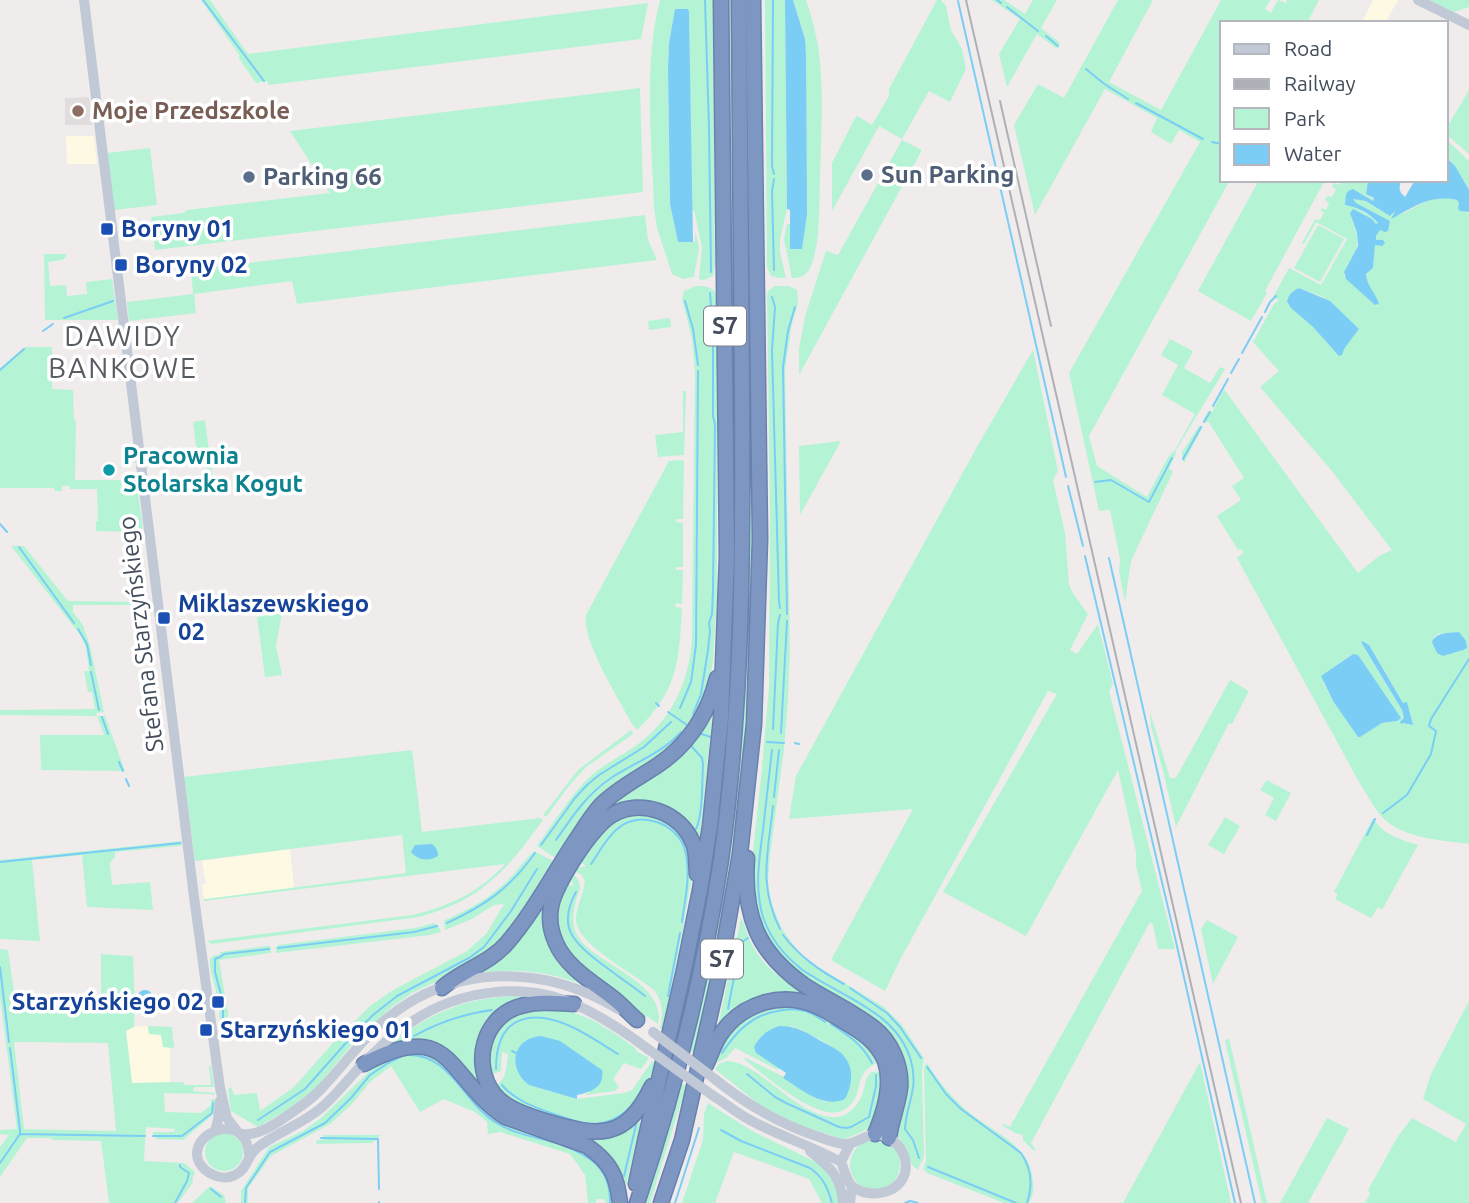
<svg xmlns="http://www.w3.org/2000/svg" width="1469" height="1203" viewBox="0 0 1469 1203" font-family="Ubuntu,sans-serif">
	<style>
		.commercial { fill: #fef9e2 }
		.education { fill: #e1ddde }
		.green { fill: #b4f4d5; fill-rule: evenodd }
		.water { fill: #7bcdf6 }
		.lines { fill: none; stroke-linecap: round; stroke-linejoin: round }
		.stream { stroke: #7bcdf6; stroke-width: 2 }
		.motorway-casing { stroke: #6981ae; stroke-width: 17 }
		.tertiary { stroke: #c1c9d6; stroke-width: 10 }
		.motorway { stroke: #7d96c2; stroke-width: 14 }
		.rail { stroke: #aeb0b8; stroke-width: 2 }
		.tertiary-bridge { stroke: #c1c9d6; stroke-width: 10 }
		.education-dot { fill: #8d6e63; stroke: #fff; stroke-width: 2.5 }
		.service-dot { fill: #5c6f8a; stroke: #fff; stroke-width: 2.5 }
		.transit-dot { fill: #1a4fb4; stroke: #fff; stroke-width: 2.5 }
		.culture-dot { fill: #0f9aa8; stroke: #fff; stroke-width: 2.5 }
		.labels { text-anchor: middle; stroke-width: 7; stroke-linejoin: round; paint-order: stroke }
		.shield { fill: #fff; stroke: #7b828d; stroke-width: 2 }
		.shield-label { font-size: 23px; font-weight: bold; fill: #434d5c }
		.education-label { font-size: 24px; font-weight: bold; fill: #785e54; stroke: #fff; text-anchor: start }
		.service-label { font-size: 24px; font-weight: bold; fill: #4e5e75; stroke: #fff; text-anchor: start }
		.transit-label { font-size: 24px; font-weight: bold; fill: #164399; stroke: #fff; text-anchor: start }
		.culture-label { font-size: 24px; font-weight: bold; fill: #0d838f; stroke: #fff; text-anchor: start }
		.street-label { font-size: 24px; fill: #434d5c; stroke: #fff }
		.quarter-label { font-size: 28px; letter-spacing: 2px; fill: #585c62; stroke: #fff }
	</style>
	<rect width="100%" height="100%" fill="#f0ecec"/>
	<path class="commercial" d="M 1373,0 L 1398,0 L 1385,23 L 1359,23 L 1363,20 Z
		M 66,136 L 94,136 L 97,164 L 67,164 Z
		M 290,849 L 294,888 L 204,899 L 202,885 L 206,884 L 202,861 Z
		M 148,1026 L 149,1034 L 161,1035 L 163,1047 L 170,1048 L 170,1082 L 132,1083 L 126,1030 L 133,1027 Z"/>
	<path class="education" d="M 89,97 L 93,125 L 65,125 L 65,98 Z"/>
	<path class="green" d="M 201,0 L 210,0 L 248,54 L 648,3 L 641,39 L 269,85 L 267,81 L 256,83 L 238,57 L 240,56 Z
		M 660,0 L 713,0 L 715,264 L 713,276 L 704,280 L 699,279 L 702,247 L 694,210 L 692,210 L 689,13 L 688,9 L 675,10 L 669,43 L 668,69 L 670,204 L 678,242 L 695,242 L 695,232 L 699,247 L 694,277 L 683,279 L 672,274 L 657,228 L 654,208 C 652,139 643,67 660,0 Z
		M 727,0 L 732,0 L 737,485 L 734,628 L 723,775 L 712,868 L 708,867 L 719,775 Z
		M 743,0 L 748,0 L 753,542 L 752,543 C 751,631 748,720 739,808 C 730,891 713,973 695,1054 L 688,1049 L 731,809 Z
		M 765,0 L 785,0 L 787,209 L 780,239 L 780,252 L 786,278 L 779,278 L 771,276 L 767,267 Z
		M 793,0 L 806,0 C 812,17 816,34 819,52 C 824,93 821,136 820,177 C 819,204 821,244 810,268 C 806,276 800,278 792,278 L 791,274 L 784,239 L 787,224 L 790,224 L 790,249 L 805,39 Z
		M 937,0 L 941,0 L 946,6 L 951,30 L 962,49 L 966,69 L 950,102 L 929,91 L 902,139 L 879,126 L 832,211 L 832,163 L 855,118 L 857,116 L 872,125 L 889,96 L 889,89 Z
		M 992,0 L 1004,0 L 1025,14 L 1033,0 L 1057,0 L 1041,28 L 1060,43 L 1057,49 L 1037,34 L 1007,87 L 999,54 L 1020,19 Z
		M 1118,0 L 1153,0 L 1109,82 L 1161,110 L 1221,0 L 1270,0 L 1265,9 L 1271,13 L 1278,0 L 1286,3 L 1287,0 L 1319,0 L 1307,23 L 1222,23 L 1222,180 L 1230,180 L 1089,436 L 1097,466 L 1147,497 L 1168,457 L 1175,450 L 1195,414 L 1162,395 L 1178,365 L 1161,355 L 1170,339 L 1193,351 L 1184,368 L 1210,383 L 1220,367 L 1225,369 L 1176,450 L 1175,456 L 1169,468 L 1173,472 L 1131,561 L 1125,602 L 1119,572 L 1120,559 L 1110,510 L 1099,511 L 1069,373 L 1200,142 L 1179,130 L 1171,144 L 1151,132 L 1157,118 L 1105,89 L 1035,215 L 1014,125 L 1038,84 L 1064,98 Z
		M 1428,0 L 1469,0 L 1469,7 L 1454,12 Z
		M 640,88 L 643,192 L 155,250 L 151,217 L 183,213 L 187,210 L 330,193 L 290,131 Z
		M 1469,90 L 1469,154 L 1446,134 L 1446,129 Z
		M 1446,139 L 1469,161 L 1469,190 L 1451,161 L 1446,157 Z
		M 902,140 L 922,150 L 799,375 L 799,348 L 806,313 L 826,251 L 838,255 Z
		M 150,148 L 157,205 L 114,210 L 107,153 Z
		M 1259,180 L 1325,180 L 1265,291 L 1267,293 L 1251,321 L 1198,291 Z
		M 1337,180 L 1368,180 L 1366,194 L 1374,199 L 1373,201 L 1353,189 L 1351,205 L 1373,218 L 1378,223 L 1377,225 L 1351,217 C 1363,247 1357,246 1344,272 L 1344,276 L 1375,305 L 1378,306 L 1368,285 L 1366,274 L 1373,268 L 1375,245 L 1382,246 L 1376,240 L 1376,236 L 1380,229 L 1389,228 L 1390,221 L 1356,203 L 1353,199 L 1366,201 L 1392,215 L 1395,211 L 1392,217 C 1419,210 1425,193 1457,200 L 1459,203 L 1458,209 L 1469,213 L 1469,844 C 1441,840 1406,839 1384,819 C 1374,809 1367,794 1359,782 L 1237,558 L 1243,553 L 1241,549 L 1238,550 L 1217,516 L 1241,500 L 1232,486 L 1244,478 L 1208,421 L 1206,423 L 1203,421 L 1208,411 L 1212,412 L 1224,389 L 1358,573 L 1379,556 L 1392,550 L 1331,470 L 1260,387 L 1279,371 L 1253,342 L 1274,304 L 1279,300 L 1273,297 L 1289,268 L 1321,285 L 1347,239 L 1316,222 L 1304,244 L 1302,243 L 1315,219 L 1320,220 L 1324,213 L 1320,210 L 1322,208 L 1326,210 L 1329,203 L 1325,200 L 1327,196 L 1332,197 L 1336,190 L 1332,186 L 1334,183 L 1339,185 L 1340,182 ZM 1299,288 L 1323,297 L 1359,329 L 1339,355 L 1313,327 L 1291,308 L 1287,303 C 1288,295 1292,291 1299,288 ZM 1459,632 L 1466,648 L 1454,653 L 1433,638 L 1438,634 ZM 1361,642 L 1369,645 L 1403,703 L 1407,703 L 1412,725 L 1403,723 L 1404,717 L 1402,710 ZM 1352,654 L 1397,721 L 1382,723 L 1358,737 L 1333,701 L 1323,682 L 1326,673 Z
		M 645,215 L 648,240 L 657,260 L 297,304 L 292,281 L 194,294 L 196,313 L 129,321 L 127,302 L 193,294 L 191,270 Z
		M 1318,225 L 1344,239 L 1320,282 L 1294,268 Z
		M 44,254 L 66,254 L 66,257 L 62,260 L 48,262 L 50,286 L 66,285 L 67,296 L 87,294 L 86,282 L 112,279 L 118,320 L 45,320 Z
		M 696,286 C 705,286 714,286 717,297 L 717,596 L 713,661 L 709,685 L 704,703 L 676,743 L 639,771 L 557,859 L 537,846 C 554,823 572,792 593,774 C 609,761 627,753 642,741 C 674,716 690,677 692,638 L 695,373 L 692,339 L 682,299 L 684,291 Z
		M 775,286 L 789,286 L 797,290 L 798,304 L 792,323 L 785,370 L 790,652 L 788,700 L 784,749 L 770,855 L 768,881 L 770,897 L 774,910 L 781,927 L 791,942 L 801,954 L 815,965 L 884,1007 L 902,1025 L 924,1058 L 922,1071 L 924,1156 L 918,1170 L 912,1165 L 907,1150 L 896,1133 L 907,1090 L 907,1079 L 905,1066 L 899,1047 L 889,1033 L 874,1018 L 795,972 L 776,955 L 755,912 L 751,869 L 762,768 L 769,686 L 770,513 L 767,296 L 768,291 Z
		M 670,318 L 671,327 L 649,330 L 648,321 Z
		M 25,347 L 52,347 L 52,389 L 73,390 L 74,420 L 76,421 L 75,480 L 136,480 L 143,528 L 139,532 L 96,531 L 96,521 L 98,521 L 97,489 L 70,489 L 70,486 L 62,486 L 62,491 L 55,491 L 54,488 L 0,488 L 0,368 Z
		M 1033,350 L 1058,471 L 1053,480 L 1065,533 L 1069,585 L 1074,595 L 1088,614 L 1070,650 L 1077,654 L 1098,624 L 1113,684 L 1109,691 L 1175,949 L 1158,949 L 1153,925 L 1150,922 L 1031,1143 L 1036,1150 L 1033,1150 L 1023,1140 L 1023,1135 L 1015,1133 L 1003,1126 L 1002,1123 L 1010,1127 L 1142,891 L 1136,866 L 1136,852 L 1118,770 L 1026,936 L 943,892 L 1057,694 L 1048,691 L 901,958 L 885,991 L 831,960 L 913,809 L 789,819 L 796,776 L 978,445 Z
		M 683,391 L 686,391 L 684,455 L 658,457 L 655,435 L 683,432 Z
		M 205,420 L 215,496 L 212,496 L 209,473 L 207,472 L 206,467 L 208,465 L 207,455 L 197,456 L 193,422 Z
		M 1199,426 L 1203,426 L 1184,463 L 1182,457 L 1182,452 Z
		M 841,441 L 800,515 L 799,446 Z
		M 680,460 L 684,461 L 683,519 L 676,519 L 676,522 L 683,523 L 683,567 L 676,567 L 676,570 L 683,570 L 682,604 L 676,603 L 675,607 L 682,608 C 679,662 678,690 637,730 L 632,724 C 620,701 581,639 586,615 L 669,461 Z
		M 11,546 L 24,546 L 68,601 L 138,602 L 138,605 L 73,605 L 73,612 L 83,625 L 90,646 L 104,712 L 96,713 L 97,716 L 105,716 L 125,771 L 41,770 L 40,735 L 104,735 L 97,716 L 0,715 L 0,710 L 95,709 L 92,692 L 88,692 L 84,671 L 89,671 L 86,648 L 81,636 Z
		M 282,613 L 276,646 L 282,675 L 265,677 L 257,617 Z
		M 1230,680 L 1249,691 L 1232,724 L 1229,723 L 1176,827 L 1164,775 L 1151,726 L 1150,712 L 1170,778 L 1176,778 Z
		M 713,707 L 699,847 L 670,810 L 597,816 Z
		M 631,730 L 633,734 L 586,767 L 568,787 L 546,817 L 543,815 L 578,770 Z
		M 412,750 L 422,832 L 540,818 L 543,820 C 506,871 482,900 419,917 L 212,944 L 207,941 L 412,915 C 450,906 478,893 505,864 L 204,901 L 204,899 L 207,899 L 406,873 L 402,835 L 195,861 L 184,777 Z
		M 1267,780 L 1291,793 L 1276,821 L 1265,815 L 1274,798 L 1260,790 Z
		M 647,812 L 666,821 L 681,834 L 686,843 L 691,872 L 691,881 L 682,933 L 663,1030 L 660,1028 C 663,1013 663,1002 654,990 C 635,974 577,945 576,920 C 576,907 583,895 585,882 L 582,875 L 574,871 L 576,868 L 586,866 L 579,861 L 593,838 L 616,818 Z
		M 1225,817 L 1240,826 L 1224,854 L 1208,845 Z
		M 1373,818 C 1382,834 1401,840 1418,845 L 1382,910 L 1378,907 L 1371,918 L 1335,899 L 1338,894 L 1334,892 Z
		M 182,841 L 182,845 L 179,846 L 115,852 L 115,857 L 110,863 L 112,885 L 150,882 L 153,910 L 87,907 L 82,855 L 32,860 L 40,941 L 0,939 L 0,860 Z
		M 534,851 L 555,862 L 550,872 L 502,942 L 455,973 L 412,993 L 392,1007 L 355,1041 L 317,1087 L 286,1111 L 258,1127 L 231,1111 L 228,1089 L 231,1087 L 234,1095 L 257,1093 L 260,1111 L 294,1087 L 332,1044 L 370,1006 L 393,990 L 467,951 L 486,934 L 504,904 L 494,905 L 472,919 L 445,930 L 444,922 L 445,920 C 468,910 490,898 508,880 C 517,871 525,859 534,851 Z
		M 572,873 C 576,877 580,881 580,887 C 580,891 578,894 577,897 C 572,915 570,930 584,944 C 605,966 667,986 658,1024 L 647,1016 L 645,1019 L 572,959 L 560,942 L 555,908 L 566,883 L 573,886 L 570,875 Z
		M 542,901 L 546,902 C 540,946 557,955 584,985 C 549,971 513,967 476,974 Z
		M 741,918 C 745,925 747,935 751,943 C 764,968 784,982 807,995 L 807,997 L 790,993 L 718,1026 Z
		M 1207,920 L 1238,937 L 1213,984 L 1201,929 Z
		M 434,923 L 438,925 L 441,932 L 430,935 L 276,953 L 276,947 L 278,945 L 415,928 Z
		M 268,946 L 271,947 L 271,953 L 219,960 L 228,1013 L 228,1038 L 221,1039 L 220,1037 L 219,998 L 217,998 C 216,984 209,973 210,959 L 214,955 L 220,955 L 220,952 Z
		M 0,949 L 8,950 L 16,1007 L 101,1007 L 101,954 L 133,956 L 135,1007 L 134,1027 L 126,1031 L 132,1083 L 184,1082 L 184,1085 L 211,1085 L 209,1066 L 211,1065 L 214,1087 L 194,1087 L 193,1091 L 215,1093 L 215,1095 L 209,1094 L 164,1093 L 165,1112 L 201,1113 L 211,1105 L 211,1099 L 215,1099 L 215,1113 L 185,1138 L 184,1140 L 156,1139 L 156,1137 L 153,1137 L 153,1132 L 174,1132 L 175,1129 L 146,1127 L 144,1161 L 184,1163 L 195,1172 L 192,1180 L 193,1182 L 178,1203 L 109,1203 L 101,1141 L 52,1140 L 51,1138 L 27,1138 L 0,1177 L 0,1147 L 9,1135 L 0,1134 L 0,1130 L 17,1129 L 0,996 ZM 14,1042 L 108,1043 L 116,1131 L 24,1129 Z
		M 513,996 L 531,997 L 495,1015 L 483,1087 L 481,1087 L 415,1040 L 391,1043 C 431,1013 463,998 513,996 Z
		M 1469,1001 L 1469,1203 L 1365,1203 L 1370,1194 L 1368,1190 L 1398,1136 L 1412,1118 L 1456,1142 L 1466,1124 L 1423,1099 L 1431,1074 Z
		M 778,1004 C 786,1005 797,1005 805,1008 C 825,1013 873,1042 876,1063 C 872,1066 867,1068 864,1073 C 857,1082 860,1094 852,1103 C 848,1107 844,1111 838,1112 C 813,1118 763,1074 744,1059 L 746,1058 L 782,1076 L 807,1093 L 825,1102 L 849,1090 C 852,1078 851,1064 841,1053 C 835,1046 800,1029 791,1026 L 756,1053 L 779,1068 L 778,1070 L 735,1048 L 726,1058 L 714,1064 C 721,1043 734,1020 756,1011 C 763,1008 771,1007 778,1004 Z
		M 522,1009 C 534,1009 545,1008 556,1009 C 583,1011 616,1033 636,1049 L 636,1051 L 649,1058 L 641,1069 L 624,1063 L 613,1079 L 619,1087 L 615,1091 L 584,1095 L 590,1092 L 529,1085 L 577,1099 L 624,1093 L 632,1090 L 652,1061 L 655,1063 L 649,1082 L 630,1114 L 599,1127 L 531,1112 L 503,1096 L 497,1085 C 508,1076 506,1067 508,1054 L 502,1052 L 501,1071 L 493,1074 L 491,1073 L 487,1051 L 498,1026 Z
		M 148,1026 L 172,1027 L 174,1048 L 163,1047 L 161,1035 L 149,1034 Z
		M 1229,1038 L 1267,1203 L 1262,1203 L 1225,1041 Z
		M 416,1052 L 429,1055 L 594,1157 L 609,1177 L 614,1203 L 606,1203 L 604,1199 L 597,1199 L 595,1203 L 588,1203 L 585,1175 L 570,1154 L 500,1132 L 488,1134 L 487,1122 L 475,1112 L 444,1099 L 420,1112 L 391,1066 L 370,1082 L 352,1104 L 330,1124 L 271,1156 L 248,1188 L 248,1203 L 241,1203 L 241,1191 L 269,1147 L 303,1131 L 321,1118 L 373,1068 L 392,1057 Z
		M 727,1061 C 760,1062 792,1113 832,1117 C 847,1119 859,1105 863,1092 C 865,1087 865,1080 868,1076 C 872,1070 877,1071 882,1074 L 883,1084 L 872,1127 L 848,1138 L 842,1139 L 793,1123 L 761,1106 L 715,1069 L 719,1064 Z
		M 1200,1062 L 1231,1203 L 1123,1203 Z
		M 927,1063 C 938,1080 950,1096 965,1109 C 991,1132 1031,1143 1033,1182 C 1034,1189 1033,1196 1029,1203 L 1004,1203 L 927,1173 L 923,1169 L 926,1161 L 924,1067 Z
		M 680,1082 L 686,1086 L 650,1203 L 643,1203 Z
		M 708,1103 L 752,1131 L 820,1164 L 834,1179 L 839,1203 L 822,1203 L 809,1179 L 734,1152 L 715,1203 L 682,1203 L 703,1140 L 704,1114 Z
		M 1327,1118 L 1349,1129 L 1308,1203 L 1280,1203 Z
		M 640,1122 L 640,1125 L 626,1186 L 587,1140 L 617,1134 Z
		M205 1152a19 19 0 1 1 38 0a19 19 0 1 1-38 0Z
		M 323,1135 L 381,1135 L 372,1143 L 316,1144 L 317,1140 L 323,1140 Z
		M850 1165a25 25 0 1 1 50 0a25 25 0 1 1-50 0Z
		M 210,1186 L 224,1195 L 226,1203 L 192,1203 Z"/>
	<path class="water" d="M 785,0 L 793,0 L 805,39 L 806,56 L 807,214 L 802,249 L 790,249 L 790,210 L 787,209 Z
		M 675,9 L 688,9 L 689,12 L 693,242 L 678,242 L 670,204 L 668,69 L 669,43 Z
		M 1446,157 L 1455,166 L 1469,190 L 1469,212 L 1460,211 L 1458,209 L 1459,203 L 1457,200 C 1430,194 1414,207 1391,219 L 1395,211 L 1390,216 L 1366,201 L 1353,199 L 1356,203 L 1390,221 L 1388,231 L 1385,232 L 1380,230 L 1376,236 L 1376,240 L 1383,240 L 1385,243 L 1382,246 L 1375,245 L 1373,268 L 1366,274 C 1367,287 1376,293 1379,304 L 1375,305 L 1346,279 L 1344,272 L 1358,246 L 1357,233 L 1350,213 L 1353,209 L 1372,219 L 1376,224 L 1378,223 C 1371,214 1355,206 1345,205 C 1346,198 1344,191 1353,189 L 1373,201 L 1374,198 L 1366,194 L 1368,180 L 1402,180 C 1398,187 1399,192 1405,197 L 1415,180 L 1446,180 Z
		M 1299,288 L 1330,301 L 1359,329 L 1344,349 L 1342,355 L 1339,356 L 1313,327 L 1291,308 L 1287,302 C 1288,295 1292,291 1299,288 Z
		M 1459,632 L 1466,641 L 1467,648 L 1463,650 L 1443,656 L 1437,653 L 1432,642 C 1436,632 1449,633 1459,632 Z
		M 1362,641 L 1369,645 L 1403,703 L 1407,702 L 1413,725 L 1403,723 L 1401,724 L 1400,722 L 1404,718 L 1402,710 L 1361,642 Z
		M 1353,654 L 1358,655 L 1401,718 L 1397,721 L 1382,723 L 1360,737 L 1358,737 L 1333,701 L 1321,676 Z
		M 432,844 C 436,847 438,851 438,856 C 428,862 418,860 411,852 L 415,845 Z
		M137 998a8 8 0 1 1 16 0a8 8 0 1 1-16 0Z
		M 779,1026 C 796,1026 806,1032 821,1041 C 827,1044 835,1048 840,1052 C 855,1065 853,1084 845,1099 C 823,1109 801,1089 783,1078 L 786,1073 L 756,1053 L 754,1047 C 760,1036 767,1030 779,1026 Z
		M 541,1036 L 560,1041 L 602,1070 C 605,1087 591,1092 577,1095 L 577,1099 L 529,1085 C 507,1069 512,1038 541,1036 Z"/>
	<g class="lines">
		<path class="stream" d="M 203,0 L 264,81
			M 705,0 L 709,127 L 711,272
			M 773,0 L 772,166 L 774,174
			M 997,0 L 1001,3
			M 958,1 L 1066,477
			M 1007,7 L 1038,31
			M 1046,36 L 1058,46
			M 1086,69 L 1103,83 L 1128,99
			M 1136,103 L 1203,139
			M 1212,142 L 1222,144
			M 774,270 L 772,191 L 774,179
			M 772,297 L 775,307 L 772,350 L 779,601 L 780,608
			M 685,301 L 693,329 L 698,365
			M 1265,312 L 1270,302 L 1276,296
			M 64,318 L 113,301
			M 43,331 L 53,324
			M 1242,353 L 1262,317
			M 0,370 L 24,349
			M 1231,373 L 1239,359
			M 1213,406 L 1228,379
			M 1204,422 L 1210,412
			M 1183,459 L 1201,427
			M 1095,482 L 1111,480 L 1149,502 L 1172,458
			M 1068,486 L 1083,546
			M 0,524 L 7,532
			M 19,547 L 74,623
			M 1085,556 L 1174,933 L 1235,1203
			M 1109,558 L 1255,1203
			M 787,614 L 783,367 L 788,331 L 795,307
			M 78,629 L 87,644 L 91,665
			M 91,672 L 99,710
			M 656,703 L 659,706
			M 680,708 L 691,682 L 696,645 L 698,371
			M 668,712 L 690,727
			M 693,714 L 701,694 L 708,650 L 710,631 L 709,623 L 712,614 L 713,590 L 715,425 L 713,416 L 713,334 L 710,293
			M 102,717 L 108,734
			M 773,729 L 778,623 L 780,615
			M 698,733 L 711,737
			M 781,733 L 787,621
			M 767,742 L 784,743
			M 795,743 L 799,744
			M 692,747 L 702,758 L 703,764 C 702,783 703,814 696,829
			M 772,750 C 769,777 766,803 763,830 C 759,860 754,891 764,920 C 771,938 784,955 799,967 C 804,972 811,975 817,979 C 852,1000 899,1017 911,1061 C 919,1090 906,1104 905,1129 L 913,1140 L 919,1158
			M 119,762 L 123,771
			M 126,779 L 129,786
			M 774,797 L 779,750
			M 773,806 C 768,853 758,885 780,929
			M 1383,813 L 1407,795 L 1431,754 L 1436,731 L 1429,726 L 1431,719 L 1469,659
			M 1367,835 L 1375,819
			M 556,840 C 572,817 587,794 611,778 C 635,762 661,754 681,732
			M 541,845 L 575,798 L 587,785 L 599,775 L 644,747 L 671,722
			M 0,862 L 180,843
			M 591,864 C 600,851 608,835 621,826 C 642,811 676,824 684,847 C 692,872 685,898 682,922
			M 576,892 C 569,905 564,921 572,935 C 583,955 626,980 645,996
			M 447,923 C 486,905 510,888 535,853
			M 783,935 C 800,957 820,971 844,984
			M 278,948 L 414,932 L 437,926
			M 0,967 L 9,1042
			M 850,988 L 887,1013 L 900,1027 L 921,1058
			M 668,996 L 680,933
			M 728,1009 L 740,946 L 742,942 L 748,938
			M 831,1024 C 848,1035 862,1044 872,1063
			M 414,1036 C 439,1022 463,1014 492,1010
			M 223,1037 L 223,1002 L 215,972 L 215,959 L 220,957 L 224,954 L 269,949
			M 512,1051 L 516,1053
			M 722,1053 C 736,1032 751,1015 778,1011 C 786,1009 797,1009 805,1011 C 813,1013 819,1018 825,1022
			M 407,1055 C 450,1053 463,1102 495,1122 C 513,1134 536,1137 556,1143
			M 927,1067 L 946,1094 L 961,1109 L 1021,1153 C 1032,1169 1033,1185 1027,1203
			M 496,1069 C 496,1011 537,1008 580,1031 C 593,1038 605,1046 618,1054
			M 747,1074 L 775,1097 L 786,1103 L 839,1127 L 846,1128 L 851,1127 L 869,1117 L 876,1086 L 876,1075
			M 502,1085 C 507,1091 512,1095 519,1099 C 531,1107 577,1123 591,1124 C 606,1124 620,1118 630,1107
			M 634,1103 L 644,1086
			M 258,1120 L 305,1089 L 353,1035 L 373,1015 L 397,996 L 469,958 L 484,947 L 511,911 L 537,869
			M 721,1130 L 741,1141 L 810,1168 C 823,1177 828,1188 832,1203
			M 20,1134 L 145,1136
			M 153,1136 L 182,1136 L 212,1113 L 213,1103
			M 321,1138 L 378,1139 L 379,1189
			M 562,1145 C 590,1155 611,1169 610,1203
			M 0,1163 L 20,1134 L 20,1130 L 10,1048
			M 928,1167 L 1016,1203
			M 624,1176 L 636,1125
			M 211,1189 L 221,1197
			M 175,1203 L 187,1181 L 189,1173 L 180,1167 L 180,1165
			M 245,1203 L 246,1188 L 270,1152 L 325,1123 L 351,1098 L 370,1075 L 388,1063 L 402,1056
			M 379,1203 L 379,1202
			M 675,1203 L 699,1128
			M 905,1203 L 910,1201 L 918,1203"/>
		<g class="motorway-casing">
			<path id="motorway" d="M 747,858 C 743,915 757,952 804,985 C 827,1000 852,1011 874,1028 C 891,1041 902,1066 900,1088 C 898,1105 891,1121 889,1138
				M 442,988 C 462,970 489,964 507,943 C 533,913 554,873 576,840 C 584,828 591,816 601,805 C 618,788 639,778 658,765 C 689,744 708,714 717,678
				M 574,1004 C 557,1003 538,1001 521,1006 C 483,1016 471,1064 494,1094 C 506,1109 527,1115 545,1121 C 599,1137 625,1141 652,1086
				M 637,1020 C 629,1013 622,1005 613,998 C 594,983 566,967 556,943 C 551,932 549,918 551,907 C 554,885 593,825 612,815 C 641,798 680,812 693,843 C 697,852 696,864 697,874
				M 364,1064 C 454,1016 446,1078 505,1117 L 587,1146 C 610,1162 617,1175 620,1203
				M 706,1065 C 711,1054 715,1041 723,1031 C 744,1003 781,992 814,1005 C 824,1009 833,1015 843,1021 C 860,1031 877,1041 885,1061 C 893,1084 884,1113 875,1134
				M 636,1184 L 645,1141 L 684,970 L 700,890 L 710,826 L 721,718 L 727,556 L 721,0
				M 637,1203 C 675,1091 703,977 721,860 C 743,704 743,547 742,391 C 741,260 740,130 739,0
				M 661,1203 L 682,1140 L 718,980 L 740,854 L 754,724 L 760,539 L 753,0"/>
		</g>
		<path class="tertiary" d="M 84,0 L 194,897 L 220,1088 L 227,1118 L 237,1131
			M 1418,0 L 1469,25
			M 716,1080 C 747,1105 780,1124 819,1137 C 827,1140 835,1143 844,1144 C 859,1145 866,1130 885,1136 C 895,1140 902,1149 905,1159 C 912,1190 873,1203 852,1186 C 846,1180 845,1171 841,1162 L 850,1144
			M 712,1095 C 725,1103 737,1113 750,1120 C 779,1136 812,1146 841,1162
			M 215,1131 L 218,1120 L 220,1101
			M 242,1134 C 256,1136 270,1127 281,1120 C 296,1110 311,1100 323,1087 C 344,1065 361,1040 385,1020 C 453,963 544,964 618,1009
			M 810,1151 C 830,1167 841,1176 843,1203
			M 249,1155 C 247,1114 199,1128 197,1152 C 196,1170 220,1183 235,1175 C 248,1169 247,1155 258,1147 C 278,1132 302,1124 321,1108 C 341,1091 356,1068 376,1051 C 387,1040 400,1029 413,1021 C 459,990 525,981 576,1005 C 602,1016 625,1032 648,1049
			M 850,1203 L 852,1186"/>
		<use href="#motorway" class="motorway"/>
		<path class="rail" d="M 966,0 L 1241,1203
			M 1000,101 L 1051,326"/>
		<path class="tertiary-bridge" d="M 653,1032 L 716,1080
			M 648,1049 L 712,1095"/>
	</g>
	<circle class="education-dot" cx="78" cy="111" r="7"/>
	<g class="service-dot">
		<circle cx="867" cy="175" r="7"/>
		<circle cx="249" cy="177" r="7"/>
	</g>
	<g class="transit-dot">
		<rect x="100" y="222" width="14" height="14" rx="3.5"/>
		<rect x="114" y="258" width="14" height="14" rx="3.5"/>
		<rect x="157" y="611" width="14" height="14" rx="3.5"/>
		<rect x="211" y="995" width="14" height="14" rx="3.5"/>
		<rect x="199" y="1023" width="14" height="14" rx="3.5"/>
	</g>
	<circle class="culture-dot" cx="109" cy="470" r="7"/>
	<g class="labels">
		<g class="shield">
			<rect x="704" y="306.5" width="42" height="39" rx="5"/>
			<rect x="701" y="939.5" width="42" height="39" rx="5"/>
		</g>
		<g class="shield-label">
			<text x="725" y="334">S7</text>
			<text x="722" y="967">S7</text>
		</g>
		<g class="education-label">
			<text x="92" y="119">Moje Przedszkole</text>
		</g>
		<g class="service-label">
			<text x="881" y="183">Sun Parking</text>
			<text x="263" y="185">Parking 66</text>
		</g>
		<g class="transit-label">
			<text x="121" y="237">Boryny 01</text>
			<text x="135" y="273">Boryny 02</text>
			<text x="178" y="612">Miklaszewskiego<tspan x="178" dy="28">02</tspan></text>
			<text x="204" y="1010" text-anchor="end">Starzyńskiego 02</text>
			<text x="220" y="1038">Starzyńskiego 01</text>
		</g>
		<g class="culture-label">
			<text x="123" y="464">Pracownia<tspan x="123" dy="28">Stolarska Kogut</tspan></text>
		</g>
		<g class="street-label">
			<text transform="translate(141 634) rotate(-97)" y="8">Stefana Starzyńskiego</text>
		</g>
		<g class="quarter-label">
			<text x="123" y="346">DAWIDY<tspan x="123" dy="32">BANKOWE</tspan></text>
		</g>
	</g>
	<rect x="1220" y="21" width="228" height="161" fill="#ffffff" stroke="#b4b8be" stroke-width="2"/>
	<rect x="1234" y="44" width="35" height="10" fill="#c1c9d6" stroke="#b4b8be" stroke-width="2"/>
	<text x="1284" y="56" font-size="21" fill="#434d5c">Road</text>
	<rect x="1234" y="79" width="35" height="10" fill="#aeb0b8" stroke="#b4b8be" stroke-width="2"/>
	<text x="1284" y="91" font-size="21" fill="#434d5c">Railway</text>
	<rect x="1234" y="108" width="35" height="21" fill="#b4f4d5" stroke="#b4b8be" stroke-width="2"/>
	<text x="1284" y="126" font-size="21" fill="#434d5c">Park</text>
	<rect x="1234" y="144" width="35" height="21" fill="#7bcdf6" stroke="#b4b8be" stroke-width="2"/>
	<text x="1284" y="161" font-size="21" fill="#434d5c">Water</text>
</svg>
